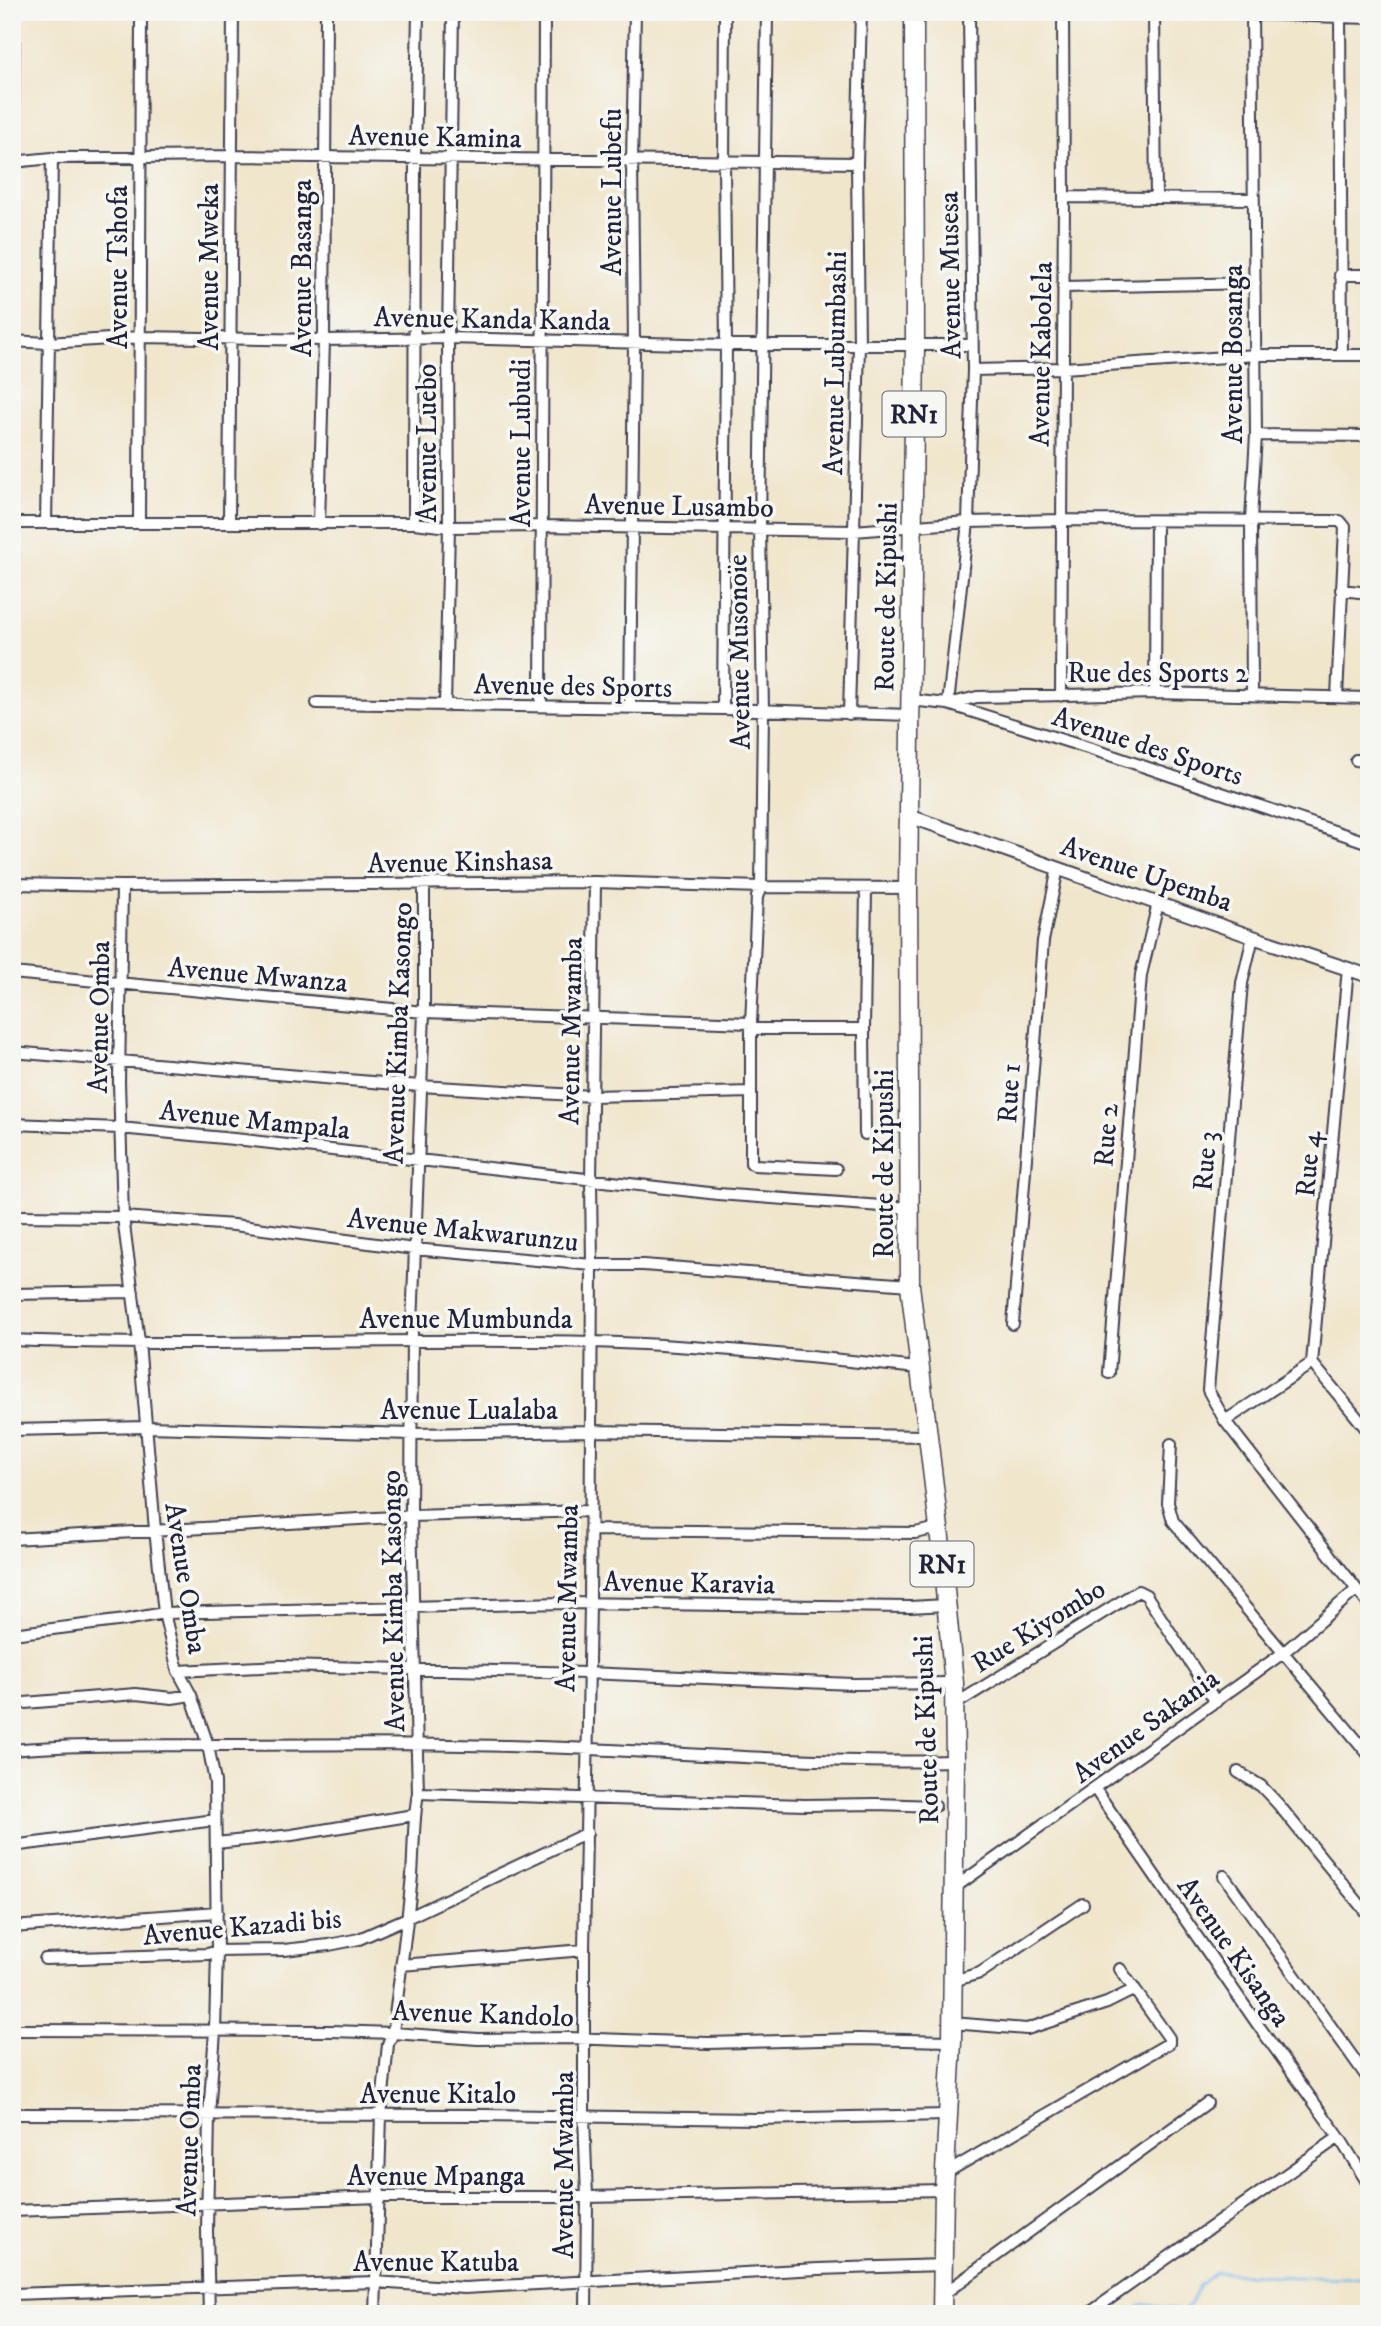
<svg xmlns="http://www.w3.org/2000/svg" width="1381" height="2326" viewBox="0 0 1381 2326" font-family="'IM FELL DW Pica',serif">
	<style>
		.lines { fill: none; stroke-linecap: round; stroke-linejoin: round }
		.stream { stroke: #7cb9ef; stroke-width: 2.5 }
		.minor-casing { stroke: #413f51; stroke-width: 14 }
		.tertiary-casing { stroke: #413f51; stroke-width: 16 }
		.trunk-casing { stroke: #413f51; stroke-width: 21 }
		.minor { stroke: #fff; stroke-width: 10 }
		.tertiary { stroke: #fff; stroke-width: 12 }
		.trunk { stroke: #fff; stroke-width: 18 }
		.labels { text-anchor: middle; stroke-width: 7; stroke-linejoin: round; paint-order: stroke }
		.shield { fill: #f6f6f2; stroke: #626272; stroke-width: 2 }
		.shield-label { font-size: 26px; font-weight: bold; fill: #22223b }
		.street-label { font-size: 28px; fill: #22223b; stroke: #f6f6f2 }
	</style>
	<rect width="100%" height="100%" fill="#f6f6f2"/>
	<filter id="ink" filterUnits="userSpaceOnUse"><feTurbulence type="fractalNoise" baseFrequency=".0143" numOctaves="2"/><feDisplacementMap in="SourceGraphic" scale="14" xChannelSelector="R" yChannelSelector="G"/><feConvolveMatrix kernelMatrix="1 2 1 2 8 2 1 2 1" color-interpolation-filters="sRGB"/></filter>
	<filter id="wash" filterUnits="userSpaceOnUse"><feTurbulence type="fractalNoise" baseFrequency=".00686" numOctaves="4" result="noise"/><feDisplacementMap in="SourceGraphic" scale="28" xChannelSelector="R" yChannelSelector="G"/><feGaussianBlur stdDeviation="1.57" result="paint"/><feColorMatrix in="noise" values="0 0 0 0 0 0 0 0 0 0 0 0 0 0 0 0 0 1.4 0 .05"/><feComposite in="paint" operator="in"/></filter>
	<g filter="url(#wash)">
		<rect width="100%" height="100%" fill="#f0e6cc"/>
		<g class="lines">
			<path class="stream" d="M 1130,2314 L 1143,2304 L 1184,2311 L 1191,2303 L 1199,2285 L 1216,2272 L 1292,2277 L 1369,2278"/>
		</g>
	</g>
	<g filter="url(#ink)">
		<g class="lines">
			<g class="minor-casing">
				<path id="minor" d="M 767,12 L 760,528 L 763,710 L 761,887 L 757,897 L 751,1023 L 751,1163 L 754,1165 L 836,1169
					M 969,12 L 973,370 L 968,522 L 948,704 L 977,697 L 1155,693 L 1369,698
					M 1154,12 L 1156,198
					M 1340,12 L 1342,355
					M 1252,14 L 1369,18
					M 12,162 L 52,158 L 231,156 L 857,163
					M 1064,197 L 1253,199
					M 12,231 L 14,12
					M 1340,275 L 1369,275
					M 1063,287 L 1255,283
					M 12,341 L 48,343 L 140,337 L 324,340 L 448,338 L 726,345 L 972,345
					M 973,370 L 1063,368 L 1256,355 L 1369,355
					M 1256,435 L 1369,436
					M 229,522 L 233,12
					M 12,523 L 414,523 L 449,527 L 542,526 L 854,531 L 968,522 L 1061,520 L 1340,521 L 1345,527 L 1337,697
					M 46,523 L 52,158
					M 139,523 L 141,12
					M 414,523 L 415,157 L 418,12
					M 319,524 L 324,340 L 326,12
					M 1341,590 L 1369,593
					M 1155,693 L 1156,521
					M 1252,695 L 1251,520 L 1256,435 L 1252,12
					M 1061,696 L 1064,197 L 1063,12
					M 910,700 L 948,704 L 1107,754 L 1369,843
					M 317,703 L 723,709 L 910,715
					M 445,706 L 449,527 L 448,338 L 453,12
					M 541,706 L 544,12
					M 630,708 L 634,343 L 632,162 L 635,12
					M 723,709 L 726,345 L 724,163 L 725,12
					M 849,714 L 859,345 L 857,163 L 861,12
					M 1356,760 L 1369,762
					M 12,884 L 122,886 L 595,882 L 761,887 L 908,888
					M 122,886 L 119,1082 L 123,1217 L 139,1342 L 155,1530 L 164,1613 L 178,1671 L 191,1695 L 208,1745 L 215,1782 L 217,1951 L 215,2031 L 209,2115 L 207,2231 L 209,2314
					M 1253,937 L 1242,983 L 1208,1390 L 1225,1421 L 1369,1605
					M 12,973 L 424,1012 L 751,1023
					M 751,1029 L 864,1029
					M 12,1052 L 420,1086 L 593,1096 L 751,1092
					M 12,1124 L 120,1128 L 244,1140 L 718,1194 L 909,1208
					M 865,1134 L 864,1029 L 866,889
					M 12,1216 L 123,1217 L 234,1225 L 414,1249 L 592,1265 L 643,1265 L 910,1285
					M 12,1294 L 133,1292
					M 1013,1324 L 1043,941 L 1058,868
					M 12,1340 C 205,1348 398,1337 591,1342 C 701,1345 810,1357 919,1368
					M 1312,1363 L 1348,968
					M 1312,1363 L 1369,1432
					M 1109,1373 L 1141,975 L 1158,903
					M 1225,1421 L 1312,1363
					M 12,1430 L 146,1427 L 413,1434 L 591,1431 L 927,1436
					M 1171,1444 L 1168,1503 L 1173,1521 L 1369,1755
					M 590,1530 L 915,1533 L 939,1528
					M 12,1539 L 411,1516 L 589,1511
					M 12,1634 L 125,1620 L 164,1613 L 564,1603 L 910,1607 L 946,1605
					M 178,1671 L 281,1666 L 587,1673 L 853,1684 L 954,1683
					M 12,1704 L 136,1694 L 172,1698 L 191,1695
					M 954,1705 L 1138,1591 L 1146,1595 L 1216,1702
					M 12,1750 C 81,1744 150,1746 219,1745 C 342,1744 466,1743 590,1749 C 711,1755 833,1764 955,1761
					M 1238,1772 L 1261,1786 L 1278,1804 L 1369,1916
					M 1095,1789 L 1258,2025 L 1339,2137 L 1369,2185
					M 418,1793 L 805,1805 L 877,1804 L 935,1806
					M 216,1843 L 292,1835 L 414,1815
					M 12,1846 L 215,1820
					M 1224,1876 L 1369,2080
					M 954,1888 L 1283,1653 L 1356,1590
					M 12,1927 L 217,1912
					M 45,1959 L 208,1954 L 217,1951 L 284,1950 L 329,1945 L 359,1939 L 407,1918 L 587,1833
					M 401,1965 L 584,1950
					M 953,1981 L 980,1973 L 1083,1904
					M 952,2023 L 1027,2029 L 1107,2003 L 1135,1989
					M 12,2030 L 332,2031 L 393,2033 L 478,2039 L 569,2038 L 708,2043 L 858,2039 L 952,2041
					M 12,2114 L 482,2115 L 755,2119 L 947,2115
					M 944,2174 L 1169,2043 L 1169,2038 L 1120,1969
					M 12,2211 L 379,2197 L 587,2197 L 944,2190
					M 12,2294 L 375,2282 L 464,2288 L 818,2269 L 942,2265
					M 942,2295 L 1207,2103
					M 375,2314 L 381,2115 L 388,2044 L 393,2033 C 399,1980 407,1928 412,1875 C 414,1848 413,1821 418,1793 L 411,1516 L 412,1326 L 424,1012 L 424,884
					M 586,2314 L 587,2197 L 584,2116 L 584,1950 L 590,1604 L 592,1265 L 591,1181 L 595,882
					M 1088,2314 L 1339,2137"/>
			</g>
			<g class="tertiary-casing">
				<path id="tertiary" d="M 909,816 L 1253,937 L 1369,976"/>
			</g>
			<g class="trunk-casing">
				<path id="trunk" d="M 914,12 L 915,344 L 908,888 L 910,1285 L 939,1528 L 954,1683 L 955,1761 L 952,2041 L 944,2190 L 942,2314"/>
			</g>
			<use href="#minor" class="minor"/>
			<use href="#tertiary" class="tertiary"/>
			<use href="#trunk" class="trunk"/>
		</g>
	</g>
	<g class="labels">
		<g class="shield">
			<rect x="882.5" y="391.5" width="63" height="45" rx="5"/>
			<rect x="910.5" y="1541.5" width="63" height="45" rx="5"/>
		</g>
		<g class="shield-label">
			<text x="914" y="423">RN1</text>
			<text x="942" y="1573">RN1</text>
		</g>
		<g class="street-label">
			<text transform="translate(435 136) rotate(1)" y="10">Avenue Kamina</text>
			<text transform="translate(611 192) rotate(-90)" y="10">Avenue Lubefu</text>
			<text transform="translate(117 267) rotate(-90)" y="10">Avenue Tshofa</text>
			<text transform="translate(208 267) rotate(-90)" y="10">Avenue Mweka</text>
			<text transform="translate(301 268) rotate(-90)" y="10">Avenue Basanga</text>
			<text transform="translate(949 275) rotate(-91)" y="10">Avenue Musesa</text>
			<text transform="translate(492 318) rotate(1)" y="10">Avenue Kanda Kanda</text>
			<text transform="translate(1040 354) rotate(-89)" y="10">Avenue Kabolela</text>
			<text transform="translate(1232 354) rotate(-90)" y="10">Avenue Bosanga</text>
			<text transform="translate(834 363) rotate(-89)" y="10">Avenue Lubumbashi</text>
			<text transform="translate(426 443) rotate(-90)" y="10">Avenue Luebo</text>
			<text transform="translate(520 443) rotate(-90)" y="10">Avenue Lubudi</text>
			<text transform="translate(679 505) rotate(1)" y="10">Avenue Lusambo</text>
			<text transform="translate(885 597) rotate(-89)" y="10">Route de Kipushi</text>
			<text transform="translate(738 652) rotate(-91)" y="10">Avenue Musonoïe</text>
			<text x="1158" y="682">Rue des Sports 2</text>
			<text transform="translate(573 685) rotate(1)" y="10">Avenue des Sports</text>
			<text transform="translate(1148 745) rotate(18)" y="10">Avenue des Sports</text>
			<text transform="translate(460 861) rotate(-1)" y="10">Avenue Kinshasa</text>
			<text transform="translate(1147 873) rotate(19)" y="10">Avenue Upemba</text>
			<text transform="translate(258 974) rotate(5)" y="10">Avenue Mwanza</text>
			<text transform="translate(98 1017) rotate(-89)" y="10">Avenue Omba</text>
			<text transform="translate(570 1031) rotate(-89)" y="10">Avenue Mwamba</text>
			<text transform="translate(397 1033) rotate(-88)" y="10">Avenue Kimba Kasongo</text>
			<text transform="translate(1008 1093) rotate(-86)" y="10">Rue 1</text>
			<text transform="translate(255 1119) rotate(6)" y="10">Avenue Mampala</text>
			<text transform="translate(1105 1135) rotate(-85)" y="10">Rue 2</text>
			<text transform="translate(1204 1161) rotate(-85)" y="10">Rue 3</text>
			<text transform="translate(883 1164) rotate(-90)" y="10">Route de Kipushi</text>
			<text transform="translate(1307 1164) rotate(-85)" y="10">Rue 4</text>
			<text transform="translate(463 1229) rotate(6)" y="10">Avenue Makwarunzu</text>
			<text x="466" y="1328">Avenue Mumbunda</text>
			<text x="469" y="1419">Avenue Lualaba</text>
			<text transform="translate(187 1578) rotate(81)" y="10">Avenue Omba</text>
			<text transform="translate(689 1582) rotate(1)" y="10">Avenue Karavia</text>
			<text transform="translate(566 1598) rotate(-89)" y="10">Avenue Mwamba</text>
			<text transform="translate(392 1601) rotate(-91)" y="10">Avenue Kimba Kasongo</text>
			<text transform="translate(1038 1625) rotate(-32)" y="10">Rue Kiyombo</text>
			<text transform="translate(1145 1725) rotate(-36)" y="10">Avenue Sakania</text>
			<text transform="translate(925 1730) rotate(-92)" y="10">Route de Kipushi</text>
			<text transform="translate(242 1926) rotate(-5)" y="10">Avenue Kazadi bis</text>
			<text transform="translate(1235 1951) rotate(55)" y="10">Avenue Kisanga</text>
			<text transform="translate(483 2013) rotate(2)" y="10">Avenue Kandolo</text>
			<text x="438" y="2103">Avenue Kitalo</text>
			<text transform="translate(188 2140) rotate(-88)" y="10">Avenue Omba</text>
			<text transform="translate(563 2165) rotate(-90)" y="10">Avenue Mwamba</text>
			<text x="436" y="2185">Avenue Mpanga</text>
			<text x="436" y="2271">Avenue Katuba</text>
		</g>
	</g>
	<rect width="1381" height="2326" fill="none" stroke="#f6f6f2" stroke-width="42"/>
</svg>
